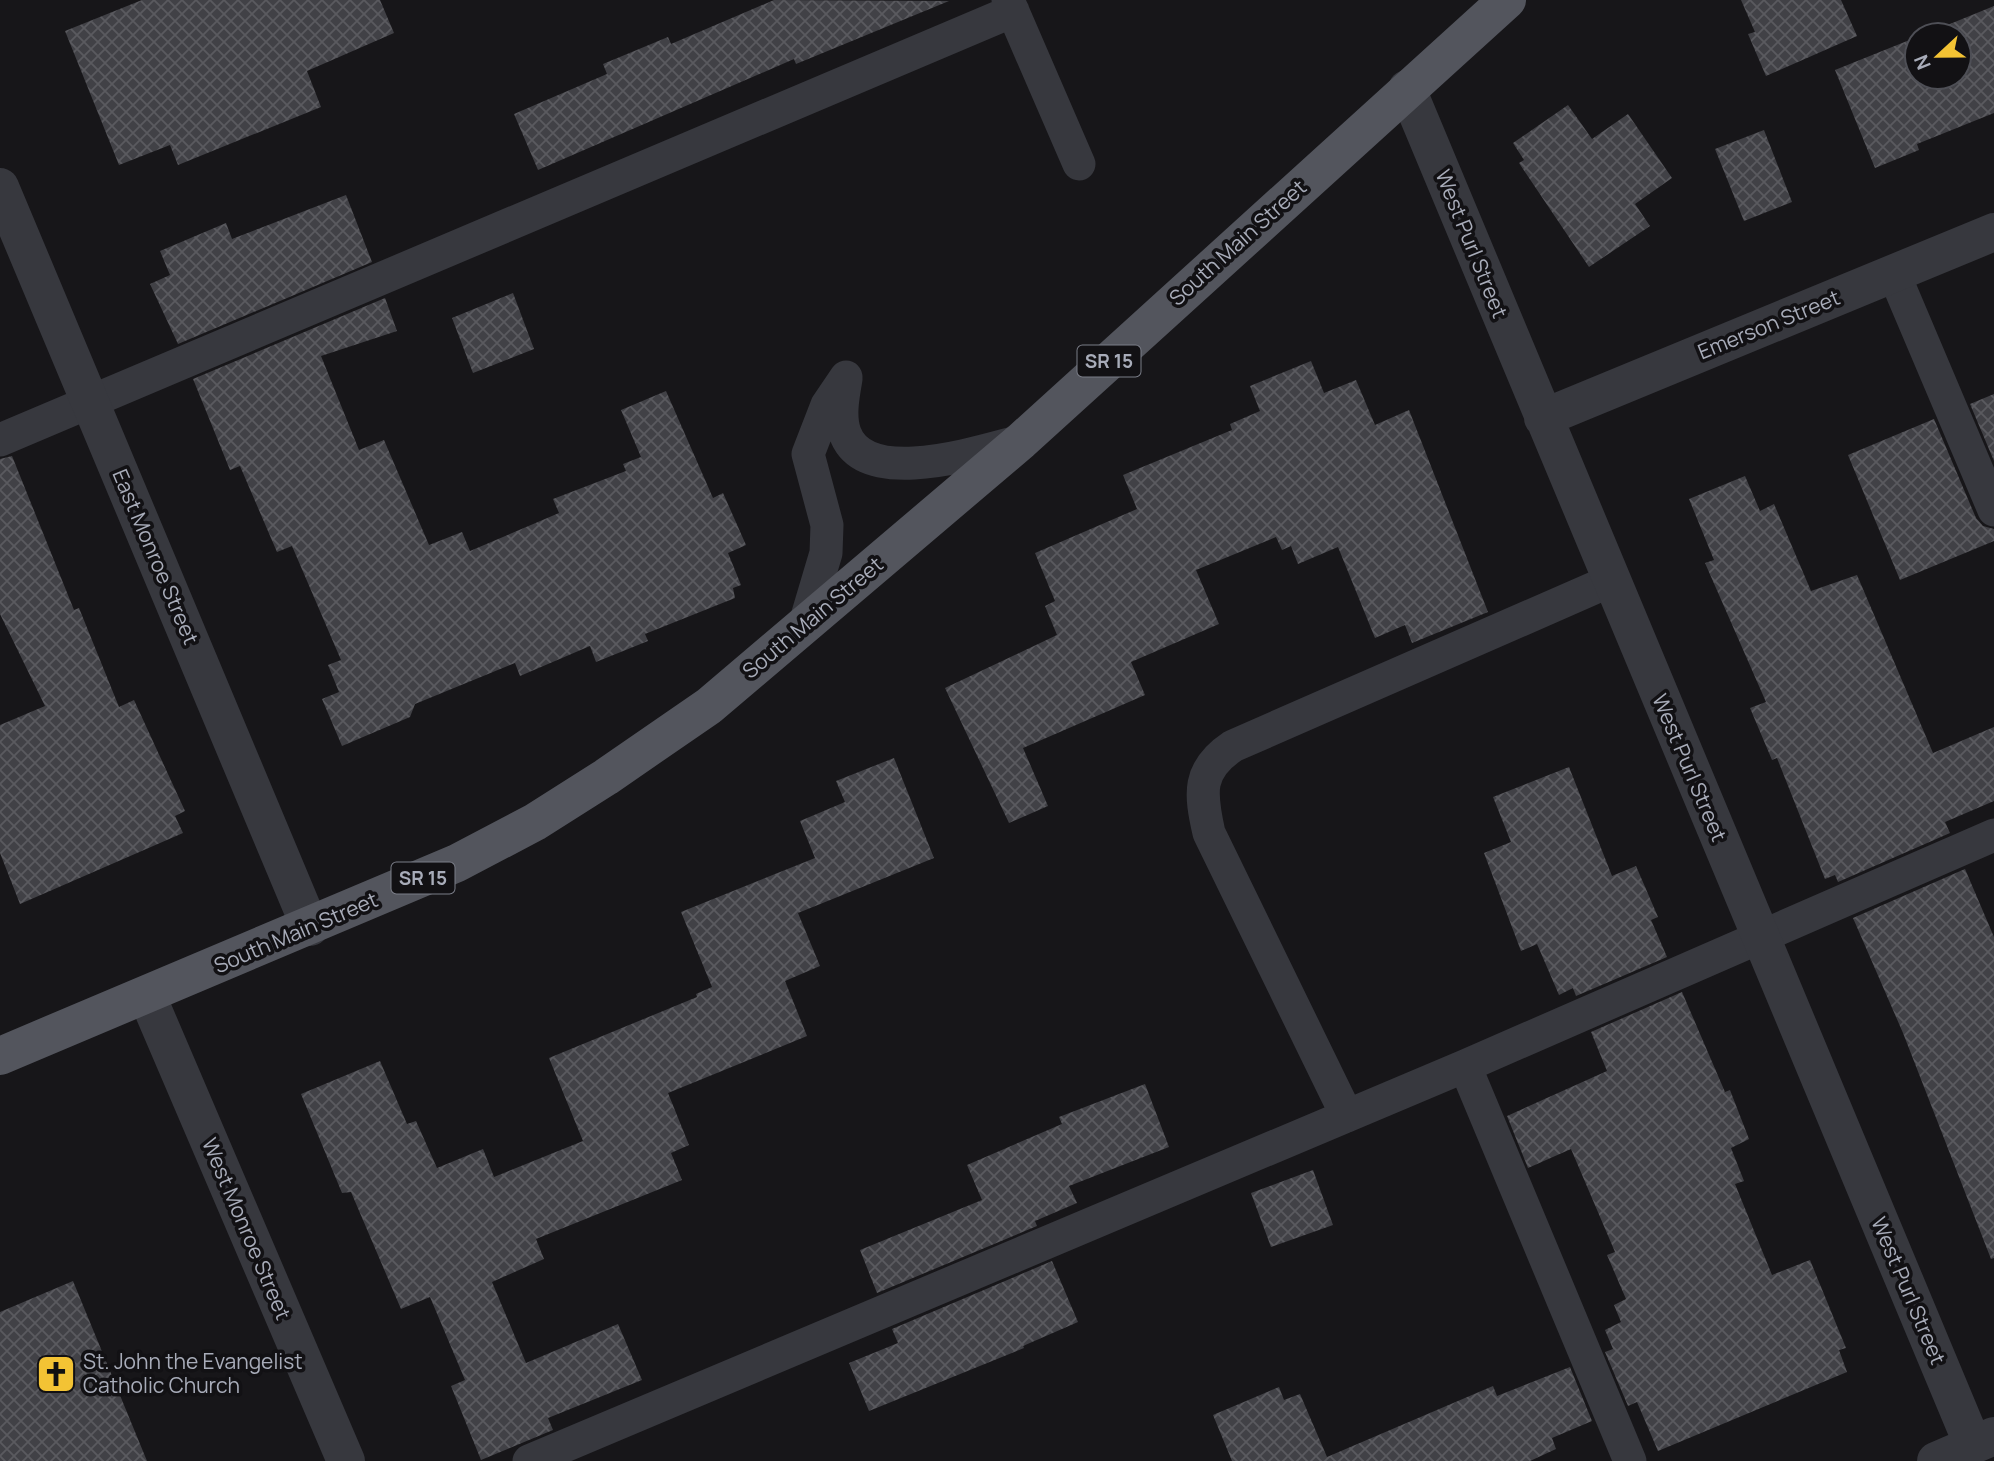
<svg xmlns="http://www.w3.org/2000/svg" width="1994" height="1461" viewBox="0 0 1994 1461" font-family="Manrope,sans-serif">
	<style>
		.building { fill: url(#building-cross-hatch) }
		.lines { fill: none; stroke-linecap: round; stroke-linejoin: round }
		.lane { stroke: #37383e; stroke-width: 33 }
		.street { stroke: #37383e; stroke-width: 38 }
		.primary { stroke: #53555d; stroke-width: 38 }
		.labels { text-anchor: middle; stroke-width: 7; stroke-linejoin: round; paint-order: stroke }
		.shield { fill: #121114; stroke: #7b7e88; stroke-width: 2 }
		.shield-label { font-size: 19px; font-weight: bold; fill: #a8acb9 }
		.street-label { font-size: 21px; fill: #a8acb9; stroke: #121114 }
		.poi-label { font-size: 21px; fill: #a8acb9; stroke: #121114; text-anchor: start }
	</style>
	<defs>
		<pattern id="building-cross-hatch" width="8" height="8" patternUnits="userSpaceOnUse" patternTransform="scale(1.75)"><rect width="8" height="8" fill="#414146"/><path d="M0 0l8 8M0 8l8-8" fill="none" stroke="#5a5a5f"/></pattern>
	</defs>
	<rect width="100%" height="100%" fill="#171619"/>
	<path class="building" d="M 142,0 L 380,0 L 394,33 L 307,71 L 321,107 L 178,165 L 170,145 L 119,165 L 65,31 Z
		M 774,0 L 949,1 L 796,64 L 794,59 L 538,170 L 514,114 L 607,74 L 603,64 L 668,37 L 671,44 Z
		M 1741,0 L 1841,0 L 1857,36 L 1766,76 L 1748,34 L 1755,32 Z
		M 1994,6 L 1994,113 L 1917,144 L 1919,150 L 1875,168 L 1835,70 L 1917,37 L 1917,77 L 1959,77 L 1959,35 L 1923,35 Z
		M 1568,105 L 1592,139 L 1628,114 L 1672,178 L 1635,204 L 1650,226 L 1589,267 L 1519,163 L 1524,160 L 1513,143 Z
		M 1764,130 L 1792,202 L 1744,221 L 1715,149 Z
		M 346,195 L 372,262 L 178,344 L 150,284 L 170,275 L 160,251 L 226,223 L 232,239 Z
		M 513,293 L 534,349 L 473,373 L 452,318 Z
		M 385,298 L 397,331 L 321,356 L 359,450 L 384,440 L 429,545 L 462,532 L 470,551 L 559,513 L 553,499 L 626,471 L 623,464 L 641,457 L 621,410 L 666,391 L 713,498 L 723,493 L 746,545 L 728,553 L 741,585 L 733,588 L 735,598 L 645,634 L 648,641 L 596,662 L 590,646 L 520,676 L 515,663 L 415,704 L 410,717 L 342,746 L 322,699 L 339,692 L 328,665 L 341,660 L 292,546 L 277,552 L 240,466 L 230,470 L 193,379 Z
		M 1311,361 L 1324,393 L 1356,380 L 1375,425 L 1409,410 L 1488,612 L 1412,643 L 1405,625 L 1375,638 L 1338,547 L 1298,564 L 1291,546 L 1282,550 L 1276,537 L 1196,570 L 1219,624 L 1131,662 L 1145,695 L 1023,748 L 1048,806 L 1009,823 L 945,688 L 1057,635 L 1045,606 L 1055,601 L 1035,553 L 1137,509 L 1123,475 L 1232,430 L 1230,424 L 1260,411 L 1250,386 Z
		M 1994,394 L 1994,461 L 1970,404 Z
		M 1934,419 L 1976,518 L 1983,526 L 1994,529 L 1994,541 L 1900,580 L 1848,455 Z
		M 12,456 L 74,610 L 79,608 L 119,707 L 134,700 L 185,811 L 175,816 L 183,833 L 20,904 L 0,853 L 0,725 L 45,706 L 0,614 L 0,459 Z
		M 1745,476 L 1760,511 L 1774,504 L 1811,591 L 1857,575 L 1933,753 L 1994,727 L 1994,801 L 1945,822 L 1950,833 L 1838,882 L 1835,875 L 1825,879 L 1777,758 L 1772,760 L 1750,708 L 1766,702 L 1705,563 L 1714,560 L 1689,499 Z
		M 894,758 L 934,858 L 798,913 L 820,966 L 785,981 L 807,1036 L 668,1093 L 689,1145 L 671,1153 L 682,1180 L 536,1239 L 544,1259 L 492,1282 L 526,1363 L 618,1324 L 642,1380 L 548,1418 L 553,1430 L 481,1460 L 451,1386 L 465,1380 L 430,1297 L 401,1309 L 351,1192 L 342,1193 L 301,1094 L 380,1061 L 407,1124 L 416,1121 L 437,1168 L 483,1149 L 494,1177 L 583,1141 L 549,1058 L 697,997 L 696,994 L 712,987 L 681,912 L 815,858 L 800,821 L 845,802 L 836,781 Z
		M 1569,767 L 1612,876 L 1636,866 L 1658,917 L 1651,920 L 1667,957 L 1576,996 L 1573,988 L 1559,995 L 1537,944 L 1521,951 L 1484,853 L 1511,842 L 1493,797 Z
		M 1965,869 L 1994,937 L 1994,1258 L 1991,1259 L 1903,1033 L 1853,918 Z
		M 1682,992 L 1725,1092 L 1730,1090 L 1749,1139 L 1731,1148 L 1744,1181 L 1735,1184 L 1772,1275 L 1810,1260 L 1846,1348 L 1839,1350 L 1847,1372 L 1658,1451 L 1637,1402 L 1628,1406 L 1605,1352 L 1613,1349 L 1605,1330 L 1621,1322 L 1614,1305 L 1626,1299 L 1607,1255 L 1615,1252 L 1571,1149 L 1528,1168 L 1507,1116 L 1607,1071 L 1591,1032 Z
		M 1145,1084 L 1169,1147 L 1069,1186 L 1077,1203 L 1035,1221 L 1037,1226 L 877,1293 L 860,1250 L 982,1200 L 967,1165 L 1062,1124 L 1059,1117 Z
		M 1313,1170 L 1333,1225 L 1271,1247 L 1251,1193 Z
		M 1052,1261 L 1078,1322 L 1023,1346 L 1024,1348 L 869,1411 L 849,1363 L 898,1343 L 892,1329 Z
		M 73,1281 L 147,1461 L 0,1461 L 0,1312 Z
		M 1570,1367 L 1592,1421 L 1552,1438 L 1556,1449 L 1530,1461 L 1232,1461 L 1213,1415 L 1279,1387 L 1284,1400 L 1300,1394 L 1327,1457 L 1493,1386 L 1497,1396 Z"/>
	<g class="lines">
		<path class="lane" d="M 1008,0 L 1079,164
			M 1894,274 L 1994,510
			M 846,379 C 843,396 839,417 845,433 C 865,490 981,451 1021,441
			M 0,440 L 1013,11
			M 804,627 L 826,553 L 827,525 L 808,454 L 827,405 L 846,377
			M 1465,1066 L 1630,1461
			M 1347,1116 L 1209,833 C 1200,793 1197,770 1233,746 L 1610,581
			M 529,1461 L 1465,1066 L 1994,835"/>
		<path class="street" d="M 1407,89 L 1973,1445
			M 0,187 L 310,927
			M 1543,418 L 1994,232
			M 147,996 L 346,1461
			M 1936,1461 L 1994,1436"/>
		<path class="primary" d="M 0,1056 L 457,863 L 535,822 L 606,777 L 709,706 L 1021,441 L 1507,0"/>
	</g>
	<defs>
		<g id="church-square" transform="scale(2.0125)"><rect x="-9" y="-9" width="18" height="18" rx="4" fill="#f3c334" stroke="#121114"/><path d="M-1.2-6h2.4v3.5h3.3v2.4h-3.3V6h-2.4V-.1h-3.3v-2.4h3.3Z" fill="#111"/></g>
	</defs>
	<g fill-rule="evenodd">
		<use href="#church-square" x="56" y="1374"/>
	</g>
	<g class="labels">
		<g class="shield">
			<rect x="1077.5" y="345.5" width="63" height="31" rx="5"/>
			<rect x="391.5" y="862.5" width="63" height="31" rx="5"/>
		</g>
		<g class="shield-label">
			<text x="1109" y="368">SR 15</text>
			<text x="423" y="885">SR 15</text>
		</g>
		<g class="street-label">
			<text transform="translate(1238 243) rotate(-42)" y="7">South Main Street</text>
			<text transform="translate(1471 244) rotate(68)" y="7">West Purl Street</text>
			<text transform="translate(1769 325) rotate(-22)" y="7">Emerson Street</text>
			<text transform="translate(155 557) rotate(67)" y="7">East Monroe Street</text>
			<text transform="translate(813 618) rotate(-40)" y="7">South Main Street</text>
			<text transform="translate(1689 768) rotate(67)" y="7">West Purl Street</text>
			<text transform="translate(296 933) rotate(-23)" y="7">South Main Street</text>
			<text transform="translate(246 1229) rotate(67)" y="7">West Monroe Street</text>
			<text transform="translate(1908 1291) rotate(67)" y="7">West Purl Street</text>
		</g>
		<g class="poi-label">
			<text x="83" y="1369">St. John the Evangelist<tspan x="83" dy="24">Catholic Church</tspan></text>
		</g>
	</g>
	<g transform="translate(1938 56) rotate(248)"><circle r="33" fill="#121114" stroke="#4e4f56" stroke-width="2"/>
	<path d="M0-5L12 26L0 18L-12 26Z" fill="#f3c334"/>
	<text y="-10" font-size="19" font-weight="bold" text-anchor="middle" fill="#a8acb9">N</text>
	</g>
</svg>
